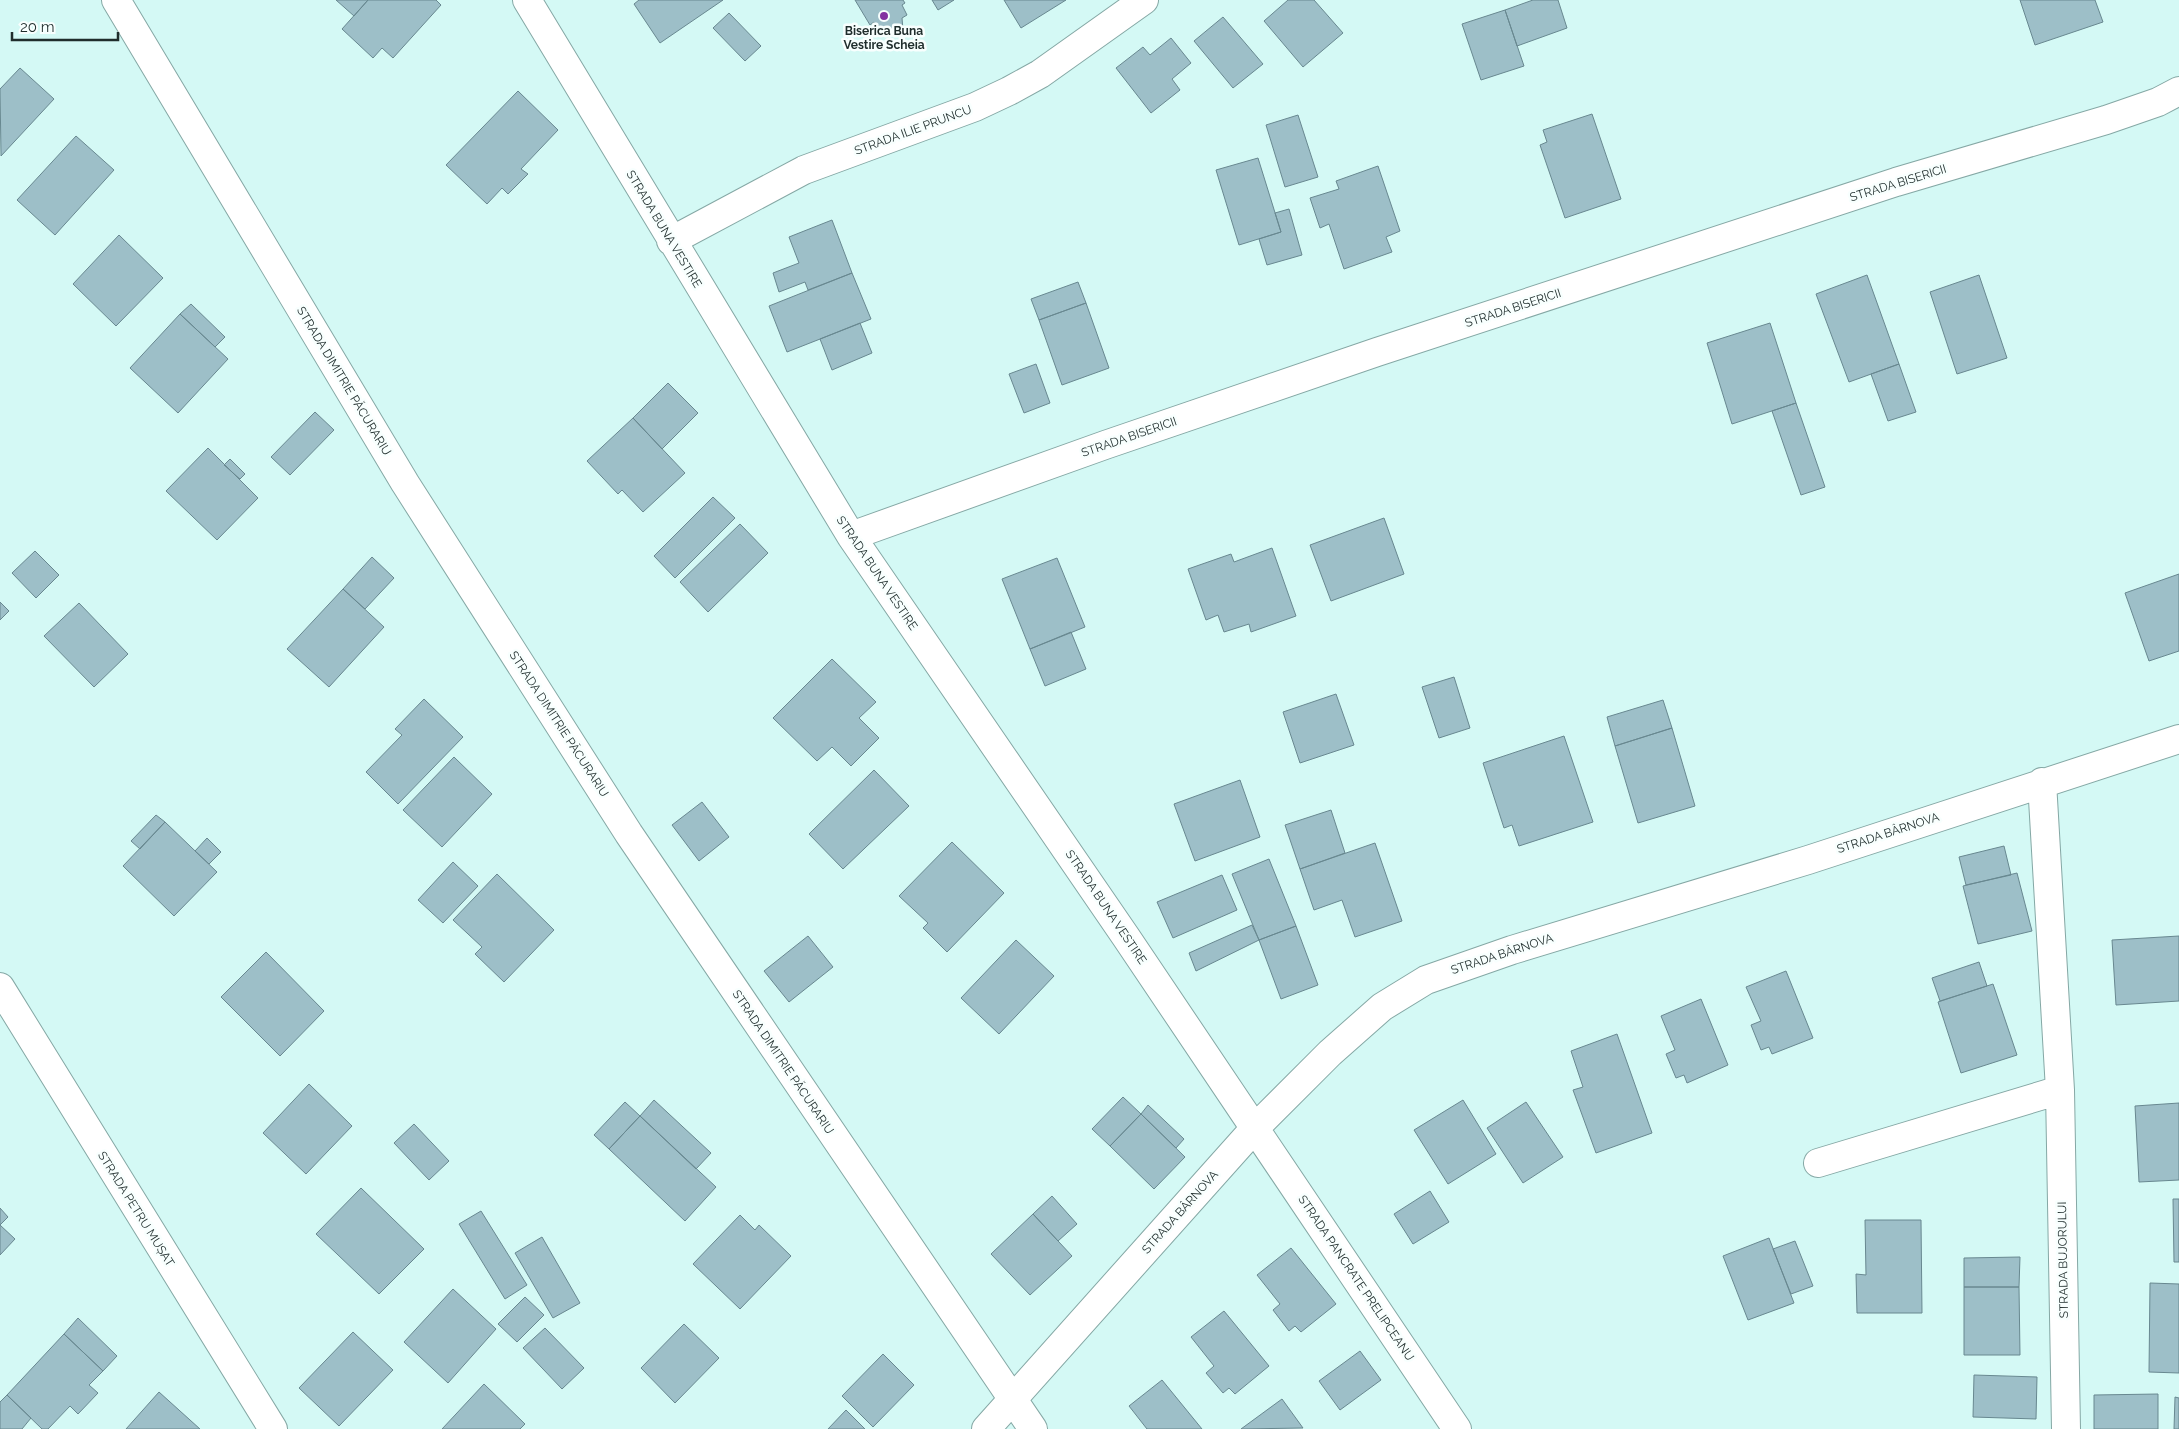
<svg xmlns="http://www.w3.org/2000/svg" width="2179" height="1429" viewBox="0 0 2179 1429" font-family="Raleway,sans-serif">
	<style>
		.building { fill: #9dbfc8; stroke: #688890 }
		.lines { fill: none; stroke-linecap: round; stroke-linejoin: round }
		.minor-casing { stroke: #85a8a5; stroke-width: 30 }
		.minor { stroke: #fff; stroke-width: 28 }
		.poi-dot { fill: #8331a1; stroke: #f8fffe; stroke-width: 2 }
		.labels { text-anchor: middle; stroke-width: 5; stroke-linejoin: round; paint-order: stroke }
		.poi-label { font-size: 12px; font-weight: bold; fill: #1f2d2c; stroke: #f8fffe }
		.street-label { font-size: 12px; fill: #1f2d2c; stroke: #f8fffe }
	</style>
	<rect width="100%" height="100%" fill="#d4f9f5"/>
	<path class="building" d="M 336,0 L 368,0 L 354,16 Z
		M 368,0 L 436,0 L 441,5 L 393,58 L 382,48 L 373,58 L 342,29 Z
		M 639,0 L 723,0 L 660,43 L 634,4 Z
		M 855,0 L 903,0 L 905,3 L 902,5 L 907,15 L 902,18 L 903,30 L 894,35 L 885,28 L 880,31 L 874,22 L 870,25 Z
		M 932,0 L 954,0 L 938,10 Z
		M 1004,0 L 1066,0 L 1021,28 Z
		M 1288,0 L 1314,0 L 1343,33 L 1303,67 L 1264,21 Z
		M 1533,0 L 1558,0 L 1567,28 L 1517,46 L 1505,10 Z
		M 2020,0 L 2095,0 L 2103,22 L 2035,45 Z
		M 1505,10 L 1524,66 L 1481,80 L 1462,24 Z
		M 729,13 L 761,46 L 745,61 L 713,28 Z
		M 1223,17 L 1263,64 L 1233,88 L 1194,41 Z
		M 1171,38 L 1191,63 L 1172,79 L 1180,90 L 1151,113 L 1116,68 L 1143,47 L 1150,55 Z
		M 20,68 L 54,99 L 1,156 L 0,89 Z
		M 518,91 L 558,130 L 521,169 L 528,174 L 508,194 L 502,188 L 487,204 L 446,165 Z
		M 1592,114 L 1621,199 L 1565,218 L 1540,145 L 1547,142 L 1543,130 Z
		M 1298,115 L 1318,177 L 1285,187 L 1266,125 Z
		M 76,136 L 114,170 L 55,235 L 17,200 Z
		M 1258,158 L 1281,232 L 1239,245 L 1216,170 Z
		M 1378,166 L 1400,231 L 1386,237 L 1392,252 L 1344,269 L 1329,224 L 1320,228 L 1310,198 L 1339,189 L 1336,181 Z
		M 1289,209 L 1302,255 L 1267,265 L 1259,239 L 1281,232 L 1275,213 Z
		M 832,220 L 852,273 L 808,290 L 805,282 L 779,292 L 773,273 L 799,263 L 789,237 Z
		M 119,235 L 163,278 L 116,326 L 73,284 Z
		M 852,273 L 871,319 L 787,352 L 769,306 Z
		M 1867,275 L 1899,364 L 1849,382 L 1816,294 Z
		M 1979,275 L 2007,358 L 1957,374 L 1930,292 Z
		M 1078,282 L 1086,303 L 1039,320 L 1031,299 Z
		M 1086,303 L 1109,368 L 1062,385 L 1039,320 Z
		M 191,304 L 225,337 L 215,347 L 180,314 Z
		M 180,314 L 228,359 L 178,413 L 130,368 Z
		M 860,323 L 872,353 L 832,370 L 820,339 Z
		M 1770,323 L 1796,403 L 1732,424 L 1707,343 Z
		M 1036,364 L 1050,403 L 1024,413 L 1009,374 Z
		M 1899,364 L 1916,412 L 1888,421 L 1871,374 Z
		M 668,383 L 698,413 L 662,449 L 633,418 Z
		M 1796,403 L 1825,487 L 1801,495 L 1772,411 Z
		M 315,412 L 334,430 L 290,475 L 271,457 Z
		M 633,418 L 685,473 L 643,512 L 622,490 L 618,494 L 587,461 Z
		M 208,448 L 258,498 L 217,540 L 166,491 Z
		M 230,459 L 245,474 L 240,479 L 224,465 Z
		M 713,497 L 735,518 L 675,578 L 654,556 Z
		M 1384,518 L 1404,574 L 1331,601 L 1310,545 Z
		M 740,524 L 768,553 L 708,612 L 680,582 Z
		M 1272,548 L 1296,616 L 1251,632 L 1249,624 L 1224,632 L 1218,615 L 1206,620 L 1188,569 L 1231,554 L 1234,562 Z
		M 35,551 L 59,575 L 36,598 L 12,573 Z
		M 372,557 L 394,578 L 365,609 L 343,589 Z
		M 1057,558 L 1085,627 L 1030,649 L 1002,579 Z
		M 2179,574 L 2179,651 L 2149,661 L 2125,593 Z
		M 343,589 L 384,627 L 329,687 L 287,649 Z
		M 0,602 L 9,611 L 0,620 Z
		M 79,603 L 128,654 L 94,687 L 44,636 Z
		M 1071,632 L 1086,669 L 1045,686 L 1030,649 Z
		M 832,659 L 876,702 L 859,718 L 879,738 L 851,766 L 832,747 L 817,761 L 773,718 Z
		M 1454,677 L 1470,728 L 1439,738 L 1422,687 Z
		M 1336,694 L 1354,745 L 1300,763 L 1283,712 Z
		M 424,699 L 463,737 L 398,804 L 366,772 L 402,735 L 395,729 Z
		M 1663,700 L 1672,728 L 1615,746 L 1607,717 Z
		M 1672,728 L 1695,806 L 1638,823 L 1615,746 Z
		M 1564,736 L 1593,822 L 1519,846 L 1512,825 L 1504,828 L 1483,763 Z
		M 454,757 L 492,794 L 442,847 L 403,810 Z
		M 874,770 L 909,806 L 843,869 L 809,834 Z
		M 1240,780 L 1260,837 L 1195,861 L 1174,804 Z
		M 702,802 L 729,837 L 699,861 L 672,825 Z
		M 1331,810 L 1345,853 L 1300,869 L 1285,825 Z
		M 156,815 L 165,822 L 140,849 L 131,841 Z
		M 165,822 L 217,872 L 174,916 L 123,866 Z
		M 207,838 L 221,852 L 209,864 L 195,851 Z
		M 952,842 L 1004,893 L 947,952 L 923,928 L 928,923 L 899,896 Z
		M 1375,843 L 1402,921 L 1355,937 L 1342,900 L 1314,910 L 1300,869 Z
		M 2004,846 L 2011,875 L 1966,885 L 1959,857 Z
		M 1269,859 L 1296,926 L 1259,940 L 1232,874 Z
		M 453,862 L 478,886 L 443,923 L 418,900 Z
		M 2017,873 L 2032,931 L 1978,944 L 1963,886 Z
		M 497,874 L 554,930 L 504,982 L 475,954 L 482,947 L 453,920 Z
		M 1222,875 L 1237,910 L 1173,938 L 1157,902 Z
		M 1252,925 L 1259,940 L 1196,971 L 1189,953 Z
		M 1296,926 L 1318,985 L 1281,999 L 1259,940 Z
		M 808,936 L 833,967 L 789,1002 L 764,971 Z
		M 2179,936 L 2179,1001 L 2116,1005 L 2112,940 Z
		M 1016,940 L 1054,976 L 999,1034 L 961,998 Z
		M 266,952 L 324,1011 L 280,1056 L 221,997 Z
		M 1979,962 L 1987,986 L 1940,1001 L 1932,978 Z
		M 1786,971 L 1813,1038 L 1772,1054 L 1769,1047 L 1761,1050 L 1751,1025 L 1761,1021 L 1746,987 Z
		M 1993,984 L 2017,1055 L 1961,1073 L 1938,1002 Z
		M 1701,999 L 1728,1065 L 1687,1083 L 1684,1075 L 1676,1078 L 1666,1054 L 1675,1050 L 1661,1016 Z
		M 1617,1034 L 1652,1133 L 1596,1153 L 1573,1090 L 1583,1087 L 1571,1051 Z
		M 309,1084 L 352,1126 L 306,1174 L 263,1133 Z
		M 1123,1097 L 1141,1114 L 1110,1146 L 1092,1129 Z
		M 654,1100 L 711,1153 L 696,1169 L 640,1116 Z
		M 1463,1100 L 1496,1154 L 1448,1184 L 1414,1130 Z
		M 625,1102 L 640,1116 L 609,1149 L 594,1135 Z
		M 1526,1102 L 1563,1157 L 1523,1183 L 1487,1128 Z
		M 2179,1103 L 2179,1180 L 2139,1182 L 2135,1106 Z
		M 1148,1105 L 1184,1139 L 1176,1148 L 1141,1114 Z
		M 1141,1114 L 1185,1157 L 1154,1189 L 1110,1146 Z
		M 640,1116 L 716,1187 L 685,1221 L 609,1149 Z
		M 414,1124 L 449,1161 L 429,1180 L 394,1143 Z
		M 361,1188 L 424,1249 L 379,1294 L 316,1234 Z
		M 1430,1191 L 1449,1222 L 1413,1244 L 1394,1214 Z
		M 1052,1196 L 1077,1224 L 1058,1241 L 1033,1214 Z
		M 2173,1199 L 2179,1199 L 2179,1262 L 2174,1262 Z
		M 0,1208 L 8,1217 L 0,1225 L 15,1239 L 0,1255 Z
		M 481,1211 L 527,1285 L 505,1299 L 459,1224 Z
		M 1033,1214 L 1072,1256 L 1030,1295 L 991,1254 Z
		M 740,1215 L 755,1230 L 759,1225 L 791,1256 L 740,1309 L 693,1264 Z
		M 1865,1220 L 1921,1220 L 1922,1313 L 1857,1313 L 1856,1274 L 1866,1275 Z
		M 542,1237 L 580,1303 L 553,1318 L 515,1253 Z
		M 1769,1238 L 1794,1303 L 1748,1320 L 1723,1256 Z
		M 1795,1241 L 1813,1286 L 1791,1294 L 1773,1249 Z
		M 1291,1248 L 1336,1304 L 1301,1332 L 1295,1326 L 1289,1331 L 1273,1310 L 1280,1304 L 1257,1275 Z
		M 2020,1257 L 2019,1287 L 1964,1287 L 1964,1258 Z
		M 2150,1283 L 2179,1284 L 2179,1373 L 2149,1372 Z
		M 1964,1287 L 2019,1287 L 2020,1355 L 1964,1355 Z
		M 453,1289 L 496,1329 L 448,1383 L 404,1342 Z
		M 525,1297 L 544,1315 L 517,1342 L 498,1324 Z
		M 1224,1311 L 1269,1366 L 1235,1394 L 1229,1388 L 1223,1393 L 1206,1373 L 1214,1366 L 1191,1337 Z
		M 78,1318 L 117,1356 L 103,1371 L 64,1334 Z
		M 684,1324 L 719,1358 L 675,1403 L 641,1368 Z
		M 545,1328 L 584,1368 L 562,1389 L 523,1348 Z
		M 353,1332 L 393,1370 L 339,1426 L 299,1388 Z
		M 64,1334 L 103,1371 L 89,1385 L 98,1393 L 78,1414 L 70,1406 L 48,1429 L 42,1429 L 7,1395 Z
		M 1360,1351 L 1381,1380 L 1340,1410 L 1319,1381 Z
		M 883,1354 L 914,1385 L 873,1427 L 842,1396 Z
		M 1974,1375 L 2037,1377 L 2036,1419 L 1973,1417 Z
		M 1162,1380 L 1202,1429 L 1147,1429 L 1129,1406 Z
		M 484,1384 L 525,1424 L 520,1429 L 442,1429 Z
		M 159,1392 L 200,1429 L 126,1429 Z
		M 2158,1394 L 2158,1429 L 2094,1429 L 2094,1395 Z
		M 7,1395 L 31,1418 L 22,1429 L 0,1429 L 0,1402 Z
		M 2175,1397 L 2179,1398 L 2179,1429 L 2174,1429 Z
		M 1282,1399 L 1303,1428 L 1241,1429 Z
		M 846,1410 L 865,1429 L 828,1429 Z"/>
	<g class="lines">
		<g class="minor-casing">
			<path id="minor" d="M 116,0 L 405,483 L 629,834 L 1033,1429
				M 527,0 L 851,536 L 1126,937 L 1457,1429
				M 671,241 L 804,170 L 975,107 L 1009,91 L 1040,74 L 1144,0
				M 851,536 L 1105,445 L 1377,352 L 1896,182 L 2106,120 L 2158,102 L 2179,91
				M 2042,782 L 2060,1090 L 2066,1429
				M 0,987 L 273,1429
				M 1818,1163 L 2060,1090
				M 986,1429 L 1254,1129 L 1330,1053 L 1382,1007 L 1426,980 L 1512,950 L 1808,860 L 2179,739"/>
		</g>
		<use href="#minor" class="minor"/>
	</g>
	<circle class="poi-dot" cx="884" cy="16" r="5"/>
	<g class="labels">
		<g class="poi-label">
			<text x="884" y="35">Biserica Buna<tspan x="884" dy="14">Vestire Scheia</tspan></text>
		</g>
		<g class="street-label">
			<text transform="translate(913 130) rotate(-20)" y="4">STRADA ILIE PRUNCU</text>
			<text transform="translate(1898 183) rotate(-17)" y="4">STRADA BISERICII</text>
			<text transform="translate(664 229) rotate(59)" y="4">STRADA BUNA VESTIRE</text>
			<text transform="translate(1513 308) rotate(-18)" y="4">STRADA BISERICII</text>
			<text transform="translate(344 381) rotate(59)" y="4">STRADA DIMITRIE PĂCURARIU</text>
			<text transform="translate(1129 437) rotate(-19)" y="4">STRADA BISERICII</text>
			<text transform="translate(877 573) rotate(56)" y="4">STRADA BUNA VESTIRE</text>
			<text transform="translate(559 724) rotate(57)" y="4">STRADA DIMITRIE PĂCURARIU</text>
			<text transform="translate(1888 833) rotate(-18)" y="4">STRADA BÂRNOVA</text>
			<text transform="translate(1106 907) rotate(56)" y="4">STRADA BUNA VESTIRE</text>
			<text transform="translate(1502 954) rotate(-18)" y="4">STRADA BÂRNOVA</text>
			<text transform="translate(783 1062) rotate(56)" y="4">STRADA DIMITRIE PĂCURARIU</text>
			<text transform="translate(136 1209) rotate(58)" y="4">STRADA PETRU MUȘAT</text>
			<text transform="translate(1180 1212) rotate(-48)" y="4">STRADA BÂRNOVA</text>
			<text transform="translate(2063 1260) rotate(-91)" y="4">STRADA BUJORULUI</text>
			<text transform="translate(1356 1278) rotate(56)" y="4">STRADA PANCRATE PRELIPCEANU</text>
		</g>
	</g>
	<path d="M12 32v8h106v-8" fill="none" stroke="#1f2d2c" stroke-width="2.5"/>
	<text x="20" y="32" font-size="15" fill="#1f2d2c" stroke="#f8fffe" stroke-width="4" paint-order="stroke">20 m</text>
</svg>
